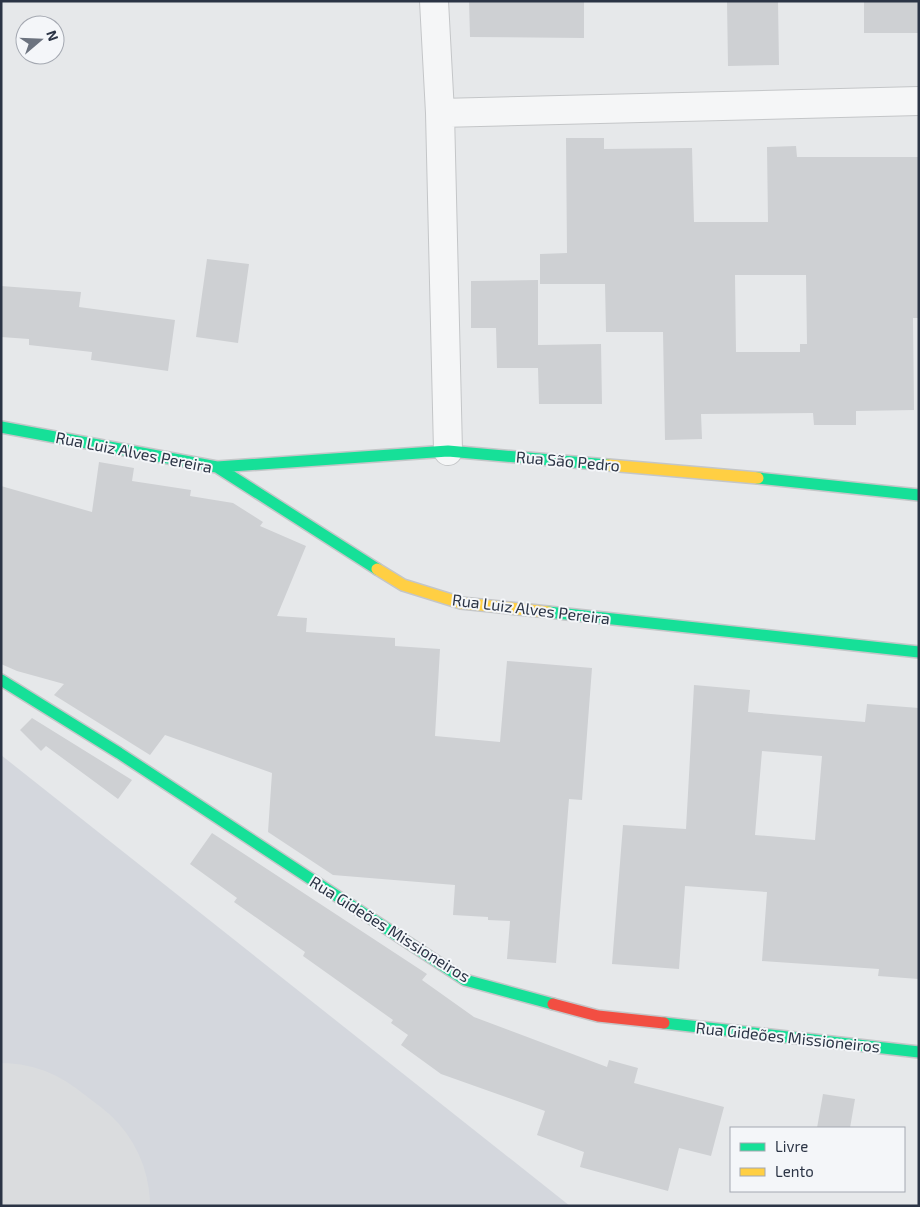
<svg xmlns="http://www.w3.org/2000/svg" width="920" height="1207" viewBox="0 0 920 1207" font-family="'Exo 2',sans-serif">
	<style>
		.built { fill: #d4d7dd }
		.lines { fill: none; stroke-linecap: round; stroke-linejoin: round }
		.runway { stroke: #dadcde; stroke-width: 248 }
		.building { fill: #ced0d3; fill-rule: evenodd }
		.street-casing { stroke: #c4c6c8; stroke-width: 30 }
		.fast-casing { stroke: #c4c6c8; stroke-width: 14 }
		.slow-casing { stroke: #c4c6c8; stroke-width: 14 }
		.jam-casing { stroke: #c4c6c8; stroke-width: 14 }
		.street { stroke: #f5f6f7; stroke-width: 28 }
		.fast { stroke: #16e098; stroke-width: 11 }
		.slow { stroke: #ffcf43; stroke-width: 11 }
		.jam { stroke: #f24e42; stroke-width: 11 }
		.labels { text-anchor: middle; stroke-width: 4; stroke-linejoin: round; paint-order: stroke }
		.street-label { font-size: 16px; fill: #2b3445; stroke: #f4f6f9 }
	</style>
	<rect width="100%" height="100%" fill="#e6e8ea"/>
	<path class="built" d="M 1,755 L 570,1206 L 1,1206 Z"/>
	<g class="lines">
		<path class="runway" d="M 1,1187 L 26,1206"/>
	</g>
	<path class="building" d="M 469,1 L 584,1 L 584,38 L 470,37 Z
		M 727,1 L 778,1 L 779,65 L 728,66 Z
		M 864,1 L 919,1 L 919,33 L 864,33 Z
		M 566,138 L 604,138 L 604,149 L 692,148 L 694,222 L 768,222 L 767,147 L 796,146 L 797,157 L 919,157 L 919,318 L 913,318 L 914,410 L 856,411 L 856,425 L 814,425 L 813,413 L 701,414 L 702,439 L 665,440 L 663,332 L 606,332 L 605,284 L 540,284 L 540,254 L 567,253 ZM 735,275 L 806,275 L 807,344 L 800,344 L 800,352 L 736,352 Z
		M 207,259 L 249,264 L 238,343 L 196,337 Z
		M 538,280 L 538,345 L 601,344 L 602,404 L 539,404 L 538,368 L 497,368 L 496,328 L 471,328 L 471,281 Z
		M 1,286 L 81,292 L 79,307 L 175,320 L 168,371 L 91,360 L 92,352 L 29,345 L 29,339 L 1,337 Z
		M 99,462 L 134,468 L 132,481 L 191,490 L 190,496 L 233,503 L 263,522 L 260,526 L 306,546 L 277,616 L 307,618 L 306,632 L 395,638 L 395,646 L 440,649 L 435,736 L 500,742 L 507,661 L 592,668 L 582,800 L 569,799 L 556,963 L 507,959 L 510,921 L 488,920 L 488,917 L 453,915 L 455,885 L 333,875 L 268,832 L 272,773 L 165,735 L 150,755 L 54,695 L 64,684 L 17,671 L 1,664 L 1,486 L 92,512 Z
		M 694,685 L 750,690 L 748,712 L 865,722 L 867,704 L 919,708 L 919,979 L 878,976 L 879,969 L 762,961 L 767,892 L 685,886 L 679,969 L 612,964 L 623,825 L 686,829 ZM 762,751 L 822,756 L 815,840 L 755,835 Z
		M 32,718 L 132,780 L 118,799 L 46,746 L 41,751 L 20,730 Z
		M 212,833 L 427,974 L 422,980 L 474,1017 L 607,1067 L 609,1060 L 638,1068 L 634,1083 L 724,1107 L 711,1156 L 679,1148 L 668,1191 L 580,1167 L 584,1152 L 537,1135 L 545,1111 L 441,1074 L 401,1045 L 408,1035 L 391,1023 L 393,1020 L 303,956 L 305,952 L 234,902 L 237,898 L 190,864 Z
		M 823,1094 L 855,1099 L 850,1128 L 817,1128 Z"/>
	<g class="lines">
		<g class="street-casing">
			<path id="street" d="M 434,1 L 440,113 L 448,451
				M 440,113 L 919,101"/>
		</g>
		<g class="fast-casing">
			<path id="fast" d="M 1,427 L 217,467 L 377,569
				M 217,467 L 448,451 L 608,465
				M 758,478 L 919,495
				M 548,612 L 919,652
				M 1,680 L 119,753 L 465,980 L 553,1004
				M 664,1023 L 919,1052"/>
		</g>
		<g class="slow-casing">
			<path id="slow" d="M 608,465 L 758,478
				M 377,569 L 403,585 L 461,603 L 548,612"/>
		</g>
		<g class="jam-casing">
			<path id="jam" d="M 553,1004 L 598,1016 L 664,1023"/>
		</g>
		<use href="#street" class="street"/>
		<use href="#fast" class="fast"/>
		<use href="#slow" class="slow"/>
		<use href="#jam" class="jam"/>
	</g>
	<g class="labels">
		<g class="street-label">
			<text transform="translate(134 452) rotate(11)" y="6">Rua Luiz Alves Pereira</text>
			<text transform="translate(568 461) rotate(5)" y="6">Rua São Pedro</text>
			<text transform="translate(531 609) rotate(7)" y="6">Rua Luiz Alves Pereira</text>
			<text transform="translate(390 929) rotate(32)" y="6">Rua Gideões Missioneiros</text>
			<text transform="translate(788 1037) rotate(6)" y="6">Rua Gideões Missioneiros</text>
		</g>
	</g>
	<rect width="920" height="1207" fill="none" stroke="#2b3445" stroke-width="5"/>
	<rect x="730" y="1127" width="175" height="65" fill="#f4f6f9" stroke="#a4a8b1"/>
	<rect x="740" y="1143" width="25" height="8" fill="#16e098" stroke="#a4a8b1"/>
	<text x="775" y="1152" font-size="15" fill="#2b3445">Livre</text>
	<rect x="740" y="1168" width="25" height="8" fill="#ffcf43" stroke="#a4a8b1"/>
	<text x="775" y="1177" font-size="15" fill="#2b3445">Lento</text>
	<g transform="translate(40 40) rotate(71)"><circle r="24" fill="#f4f6f9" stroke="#a4a8b1"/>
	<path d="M0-4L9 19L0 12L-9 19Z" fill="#6c737f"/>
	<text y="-8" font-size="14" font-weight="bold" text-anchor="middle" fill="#2b3445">N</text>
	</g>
</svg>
